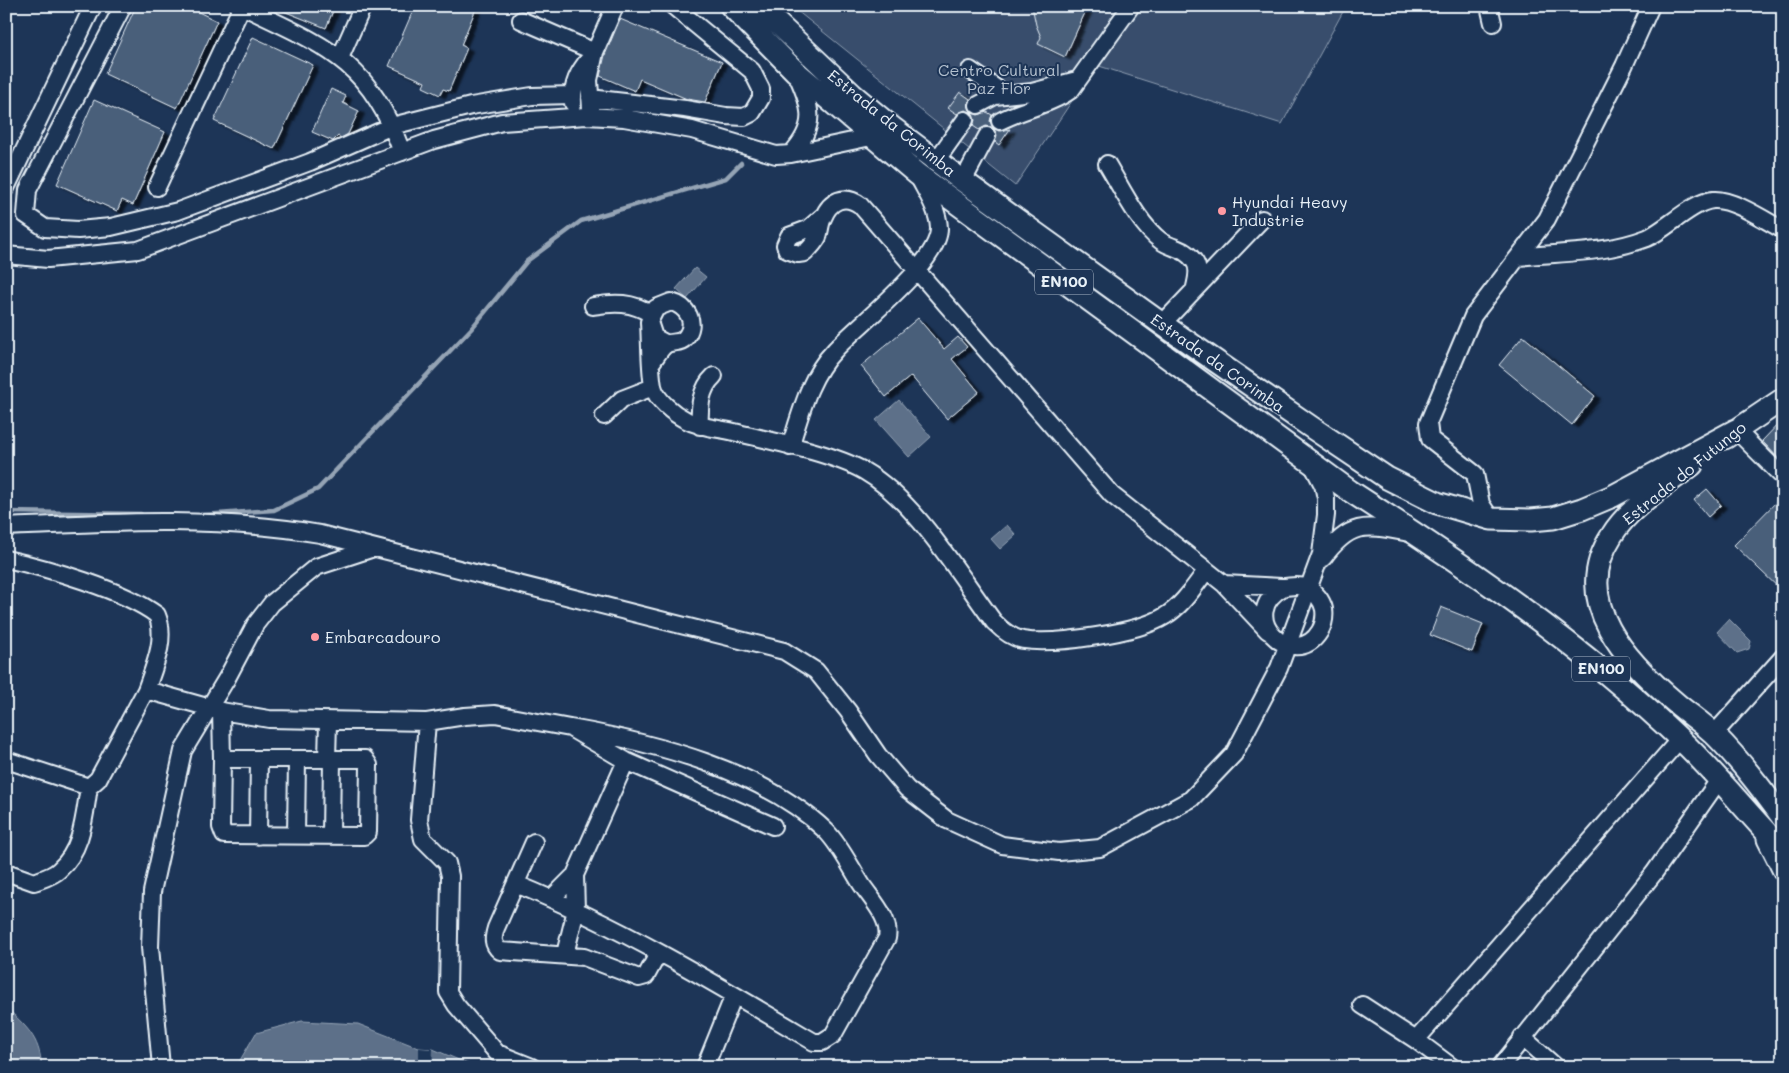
<svg xmlns="http://www.w3.org/2000/svg" width="1789" height="1073" viewBox="0 0 1789 1073" font-family="Mali,sans-serif">
	<style>
		.green { fill: #374d6c; stroke: #909fb2 }
		.water { fill: #5d7089; stroke: #95a4b5 }
		.pier { fill: #1d3557 }
		.lines { fill: none; stroke-linecap: round; stroke-linejoin: round }
		.stream { stroke: #95a4b5; stroke-width: 4.5 }
		.building { fill: #495e7a; stroke: #e8f1f8; filter: url(#shadow) }
		.minor-casing { stroke: #e8f1f8; stroke-width: 20 }
		.major-casing { stroke: #e8f1f8; stroke-width: 25 }
		.minor { stroke: #1d3557; stroke-width: 16 }
		.major { stroke: #1d3557; stroke-width: 21 }
		.poi-dot { fill: #ff9aa2; stroke: #1d3557; stroke-width: 2 }
		.labels { text-anchor: middle; stroke-width: 4; stroke-linejoin: round; paint-order: stroke }
		.shield { fill: #1d3557; stroke: #abb9c8; stroke-width: 1 }
		.shield-label { font-size: 15px; font-weight: bold; fill: #e8f1f8 }
		.park-label { font-size: 16px; fill: #b3c0ce; stroke: #1d3557 }
		.street-label { font-size: 16px; fill: #e8f1f8; stroke: #1d3557 }
		.poi-label { font-size: 16px; fill: #e8f1f8; stroke: #1d3557; text-anchor: start }
	</style>
	<defs>
		<filter id="shadow"><feDropShadow dx="5.5" dy="3" stdDeviation="1" flood-color="#0009"/></filter>
	</defs>
	<rect width="100%" height="100%" fill="#1d3557"/>
	<filter id="ink" filterUnits="userSpaceOnUse"><feTurbulence type="fractalNoise" baseFrequency=".02" numOctaves="2"/><feDisplacementMap in="SourceGraphic" scale="10" xChannelSelector="R" yChannelSelector="G"/><feConvolveMatrix kernelMatrix="1 2 1 2 8 2 1 2 1" color-interpolation-filters="sRGB"/></filter>
	<g filter="url(#ink)">
		<path class="green" d="M 791,6 L 1346,6 L 1282,124 L 1096,65 L 1015,186 Z"/>
		<path class="water" d="M 695,268 L 706,277 L 687,299 L 676,289 Z
			M 899,400 L 931,437 L 909,457 L 876,420 Z
			M 1007,525 L 1016,535 L 1000,549 L 991,539 Z
			M 1729,619 L 1751,641 L 1749,649 L 1737,653 L 1717,632 Z
			M 6,1007 C 27,1028 39,1036 42,1067 L 6,1067 Z
			M 302,1021 L 358,1024 L 419,1048 L 433,1049 L 475,1067 L 236,1067 L 256,1033 Z"/>
		<path class="pier" d="M 419,1048 L 433,1049 L 432,1067 L 419,1067 Z"/>
		<g class="lines">
			<path class="stream" d="M 6,512 L 141,514
				M 204,515 L 274,510 L 318,489 L 471,329 L 527,261 L 581,221 L 726,178 L 741,163"/>
		</g>
		<path class="building" d="M 136,6 L 186,6 L 217,21 L 177,108 L 105,74 Z
			M 271,6 L 335,6 L 326,28 Z
			M 415,6 L 477,6 L 461,45 L 467,48 L 449,91 L 443,89 L 440,95 L 423,87 L 425,82 L 389,66 Z
			M 1032,6 L 1088,6 L 1065,57 L 1038,44 L 1041,37 L 1036,25 Z
			M 620,19 L 722,62 L 705,102 L 687,99 L 640,79 L 635,91 L 600,76 L 605,55 Z
			M 253,37 L 313,65 L 274,149 L 214,121 Z
			M 331,89 L 346,96 L 343,103 L 359,111 L 348,134 L 341,138 L 338,136 L 333,141 L 312,132 Z
			M 960,92 L 970,99 L 968,105 L 972,113 L 978,115 L 987,112 L 992,115 L 990,121 L 994,129 L 1000,131 L 1010,129 L 999,145 L 995,142 L 997,135 L 992,127 L 986,126 L 979,130 L 973,126 L 975,120 L 971,112 L 965,110 L 957,114 L 948,108 Z
			M 94,100 L 165,132 L 133,205 L 122,200 L 117,211 L 57,184 Z
			M 918,318 L 944,349 L 958,337 L 967,347 L 952,359 L 979,392 L 947,419 L 911,376 L 886,397 L 861,366 Z
			M 1523,336 L 1595,396 L 1572,425 L 1499,365 Z
			M 1783,419 L 1783,463 L 1762,441 Z
			M 1707,489 L 1721,505 L 1708,517 L 1694,500 Z
			M 1783,495 L 1783,592 L 1734,545 Z
			M 1441,607 L 1483,624 L 1472,652 L 1430,635 Z"/>
		<g class="lines">
			<g class="minor-casing">
				<path id="minor" d="M 123,6 L 28,190 L 26,215 L 45,228 L 78,230 L 111,227 L 178,211 L 310,162 L 392,126 L 471,106 L 532,96 L 573,95
					M 242,6 C 325,46 368,59 402,152
					M 1489,6 L 1493,23
					M 521,20 L 595,52
					M 340,58 L 363,6
					M 970,70 L 1006,95
					M 590,98 L 685,109 L 726,116 L 744,117 L 752,113 L 761,98 L 761,89 L 752,71 L 673,6
					M 573,103 C 572,84 578,72 590,58
					M 978,105 L 995,96 L 1032,92 L 1077,80
					M 591,109 L 589,80 L 595,52 L 615,6
					M 1000,121 C 1023,109 1050,105 1071,90 L 1131,6
					M 791,154 C 817,126 812,108 797,75
					M 936,161 L 965,120
					M 1107,164 C 1121,187 1139,225 1161,241 C 1173,249 1185,248 1194,261 C 1200,268 1197,278 1195,287
					M 963,181 L 987,136
					M 157,187 L 242,6
					M 6,188 L 93,6
					M 823,216 L 808,229 L 789,236 L 785,245 L 787,250 L 798,254 L 805,253 C 810,248 815,243 818,237 C 820,231 820,224 823,218 C 830,200 845,194 860,205 L 1112,495 L 1224,584 L 1268,631
					M 6,255 L 48,259 L 138,250 L 434,140 L 502,122 L 586,116 L 624,118 L 692,130 L 776,155 L 791,154 L 871,137
					M 1518,257 L 1547,219 L 1624,66 L 1651,6
					M 593,306 C 615,302 632,302 651,314
					M 649,322 C 650,339 650,370 653,386 C 656,400 674,414 686,420 C 701,428 718,428 734,432 C 771,441 832,453 864,471 C 915,500 959,575 994,622 C 1002,630 1012,638 1023,640 C 1054,645 1138,633 1165,616 C 1182,606 1194,587 1206,571
					M 1162,324 L 1262,219
					M 652,362 C 656,357 661,347 667,344 C 674,341 680,344 685,338 C 698,323 687,306 671,302 L 656,308 L 649,322 L 654,337 L 667,344
					M 604,416 L 622,399 L 653,387
					M 700,426 C 699,408 700,389 714,376
					M 1736,430 L 1783,477
					M 790,447 C 801,413 809,377 834,351 C 857,325 940,263 939,228 C 938,209 926,192 918,176
					M 1491,519 L 1481,504 L 1475,474 L 1430,439 L 1428,423 L 1473,316 L 1518,257 C 1562,252 1605,254 1647,238 C 1667,229 1692,202 1713,200 C 1732,198 1766,221 1783,230
					M 6,527 C 112,522 216,516 320,534 L 784,651 L 816,671 L 848,711 L 878,755 L 907,789 L 947,820 L 1002,845 L 1059,852 L 1100,848 L 1191,799 L 1234,754 L 1279,668 L 1321,554 L 1326,515 L 1326,498 L 1323,485 L 1313,466
					M 1323,558 C 1351,520 1366,525 1410,533
					M 6,559 C 47,568 124,590 157,615 C 167,639 154,667 146,690 L 221,711 L 269,719 L 427,722
					M 1224,584 C 1243,585 1262,586 1281,587 C 1291,587 1298,584 1308,588 C 1315,592 1322,600 1324,609 C 1325,616 1324,624 1320,631 C 1294,674 1233,615 1284,587
					M 221,711 L 222,759
					M 1714,734 L 1783,657
					M 222,759 L 365,759 L 369,765 L 368,832 L 364,836 L 224,835 L 221,827 Z
					M 327,759 L 328,721
					M 6,760 L 89,787 L 98,779 L 146,690
					M 258,836 L 259,759
					M 296,836 L 297,759
					M 331,836 L 332,759
					M 534,842 L 496,928 C 493,938 492,944 500,951 L 584,957 L 639,978 L 646,976 L 658,954
					M 6,872 L 34,882 C 42,879 53,876 59,870 C 83,849 84,817 89,787
					M 516,884 C 620,926 718,985 814,1042 L 822,1042 L 833,1035 L 887,938 C 891,919 872,900 862,885 C 851,868 840,845 826,831 C 762,770 655,743 570,728
					M 552,898 L 575,875 L 626,761
					M 565,954 L 576,910 L 575,875
					M 1362,1005 L 1416,1040 L 1680,739
					M 1522,1037 L 1556,1067
					M 1416,1040 L 1452,1067
					M 161,1067 L 150,947 L 152,892 L 183,751 L 227,678 L 255,625 L 272,603 L 316,567 L 374,548
					M 532,1067 L 497,1053 L 456,1005 L 448,992 L 450,876 L 447,863 L 423,839 L 419,820 L 427,722 L 465,716 L 495,714 L 570,728 L 626,761 L 773,826
					M 705,1067 L 734,995
					M 1500,1067 L 1654,873 L 1719,780"/>
			</g>
			<g class="major-casing">
				<path id="major" d="M 731,6 L 795,71 L 917,174 L 1350,491 C 1466,566 1580,643 1680,739 C 1717,774 1748,814 1783,850
					M 759,6 L 852,94 L 894,129 L 963,181 L 1162,324 L 1311,427 L 1387,478 L 1437,503 L 1491,519 L 1531,520 L 1553,518 L 1582,509 L 1613,496 L 1736,430
					M 1725,438 L 1783,399
					M 1692,465 C 1665,486 1630,506 1612,535 C 1568,602 1628,663 1677,704 C 1690,715 1704,724 1716,736 C 1741,761 1762,789 1783,818
					M 1768,839 L 1783,869"/>
			</g>
			<use href="#minor" class="minor"/>
			<use href="#major" class="major"/>
		</g>
	</g>
	<g class="poi-dot">
		<circle cx="1222" cy="211" r="5"/>
		<circle cx="315" cy="637" r="5"/>
	</g>
	<g class="labels">
		<g class="shield">
			<rect x="1035" y="269.5" width="58" height="25" rx="4"/>
			<rect x="1572" y="656.5" width="58" height="25" rx="4"/>
		</g>
		<g class="shield-label">
			<text x="1064" y="287">EN100</text>
			<text x="1601" y="674">EN100</text>
		</g>
		<g class="park-label">
			<text x="999" y="76">Centro Cultural<tspan x="999" dy="18">Paz Flor</tspan></text>
		</g>
		<g class="street-label">
			<text transform="translate(892 123) rotate(39)" y="6">Estrada da Corimba</text>
			<text transform="translate(1218 363) rotate(35)" y="6">Estrada da Corimba</text>
			<text transform="translate(1684 473) rotate(-39)" y="6">Estrada do Futungo</text>
		</g>
		<g class="poi-label">
			<text x="1232" y="208">Hyundai Heavy<tspan x="1232" dy="18">Industrie</tspan></text>
			<text x="325" y="643">Embarcadouro</text>
		</g>
	</g>
	<rect width="1789" height="1073" fill="none" stroke="#1d3557" stroke-width="25"/>
	<rect x="12" y="12" width="1764" height="1048" fill="none" stroke="#e8f1f8" stroke-width="2" filter="url(#ink)"/>
</svg>
